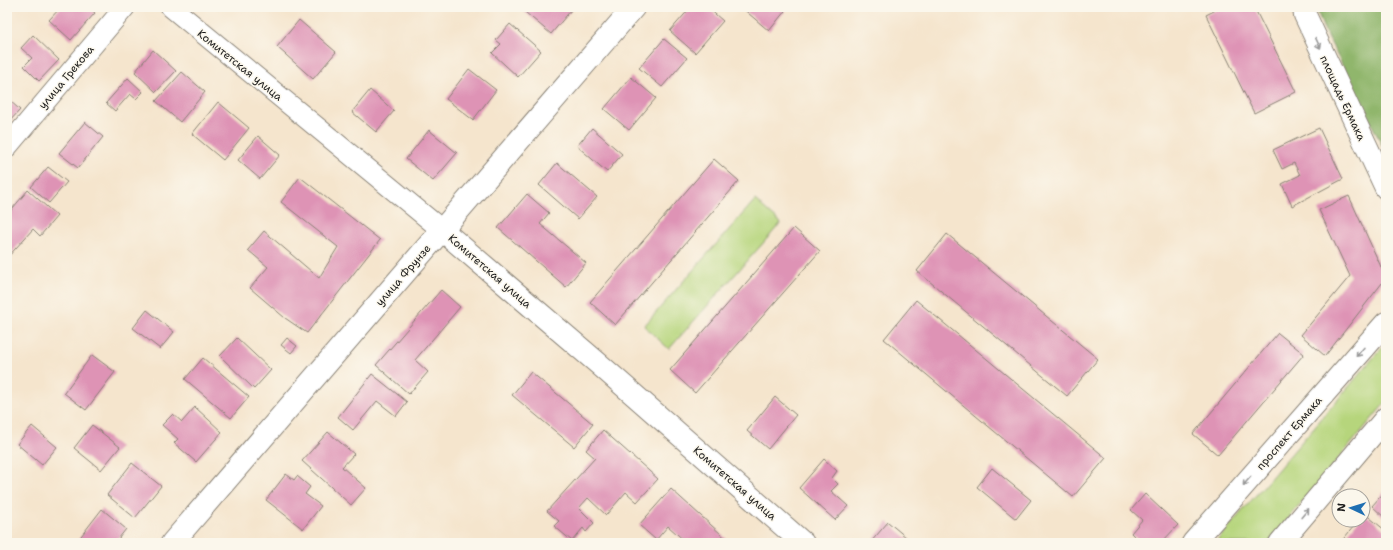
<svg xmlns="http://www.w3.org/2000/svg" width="1393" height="550" viewBox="0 0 1393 550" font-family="'Shantell Sans',sans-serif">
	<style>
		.green { fill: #b6d57c; stroke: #69784c }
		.forest { fill: #90b66c; stroke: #566944 }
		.building { fill: #de93b5 }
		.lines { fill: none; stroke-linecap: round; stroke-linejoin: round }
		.street-casing { stroke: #888074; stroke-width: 22 }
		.secondary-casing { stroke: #888074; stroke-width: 24 }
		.street { stroke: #fff; stroke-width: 20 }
		.secondary { stroke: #fff; stroke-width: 22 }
		.oneway { stroke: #999 }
		.labels { text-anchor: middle; stroke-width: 3; stroke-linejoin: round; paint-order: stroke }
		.street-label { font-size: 11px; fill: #1c1c1c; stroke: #fbf7ec }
	</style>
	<rect width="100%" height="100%" fill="#fbf7ec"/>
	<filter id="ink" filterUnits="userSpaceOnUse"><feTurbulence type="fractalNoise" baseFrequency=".025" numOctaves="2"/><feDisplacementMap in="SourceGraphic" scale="8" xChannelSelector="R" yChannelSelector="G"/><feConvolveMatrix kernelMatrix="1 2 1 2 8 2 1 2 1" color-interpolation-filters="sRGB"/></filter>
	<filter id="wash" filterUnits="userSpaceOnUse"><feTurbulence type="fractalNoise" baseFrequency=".012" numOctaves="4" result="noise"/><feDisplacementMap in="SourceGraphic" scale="16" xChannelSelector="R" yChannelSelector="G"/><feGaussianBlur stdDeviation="0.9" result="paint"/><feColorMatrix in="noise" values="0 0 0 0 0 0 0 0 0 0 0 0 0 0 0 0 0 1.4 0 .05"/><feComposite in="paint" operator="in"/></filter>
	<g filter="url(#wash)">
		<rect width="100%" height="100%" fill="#f5e5cd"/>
		<path class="green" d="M 755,200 L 781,223 L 669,349 L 644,326 Z
			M 1386,343 L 1386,402 L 1268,543 L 1215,543 Z"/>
		<path class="forest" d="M 1316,7 L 1386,7 L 1386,153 L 1323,27 Z"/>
		<g id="blocks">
			<path class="building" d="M 61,7 L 88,7 L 95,13 L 71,40 L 49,20 Z
				M 519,7 L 569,7 L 572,9 L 551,34 Z
				M 691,7 L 707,7 L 723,21 L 695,53 L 670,31 Z
				M 741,7 L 780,7 L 785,11 L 769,31 Z
				M 1222,7 L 1254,7 L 1296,92 L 1254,113 L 1206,15 Z
				M 299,20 L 336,52 L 313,79 L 277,47 Z
				M 510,24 L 541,51 L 518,77 L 492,53 L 501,44 L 496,40 Z
				M 33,35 L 59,60 L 39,81 L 24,66 L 32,58 L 21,48 Z
				M 664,39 L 687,58 L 662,87 L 639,68 Z
				M 153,50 L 176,71 L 156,92 L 135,72 Z
				M 469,69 L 496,90 L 473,120 L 446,99 Z
				M 182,72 L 205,92 L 180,122 L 156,101 Z
				M 631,77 L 656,98 L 629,130 L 604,109 Z
				M 128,78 L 143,92 L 136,99 L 130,94 L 115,111 L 106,103 Z
				M 370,90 L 394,111 L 376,132 L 352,112 Z
				M 7,98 L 20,110 L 7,124 Z
				M 218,102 L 249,128 L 223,160 L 192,134 Z
				M 85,122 L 103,137 L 78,168 L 59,153 Z
				M 592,128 L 622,154 L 607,172 L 577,146 Z
				M 1319,128 L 1343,179 L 1292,206 L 1282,184 L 1300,175 L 1294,163 L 1282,169 L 1273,150 Z
				M 429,130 L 457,153 L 433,181 L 406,159 Z
				M 258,136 L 280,155 L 260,179 L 238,160 Z
				M 714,159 L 739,181 L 615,325 L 590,302 Z
				M 557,163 L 597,197 L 578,219 L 539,185 Z
				M 48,167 L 67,182 L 49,203 L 31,187 Z
				M 300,177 L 380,240 L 307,333 L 285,318 L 250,288 L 268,267 L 248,250 L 264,231 L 319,278 L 338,247 L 281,202 Z
				M 28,190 L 57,216 L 40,236 L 33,229 L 7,258 L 7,215 Z
				M 527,194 L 549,213 L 540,224 L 586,263 L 566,287 L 498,228 Z
				M 1349,196 L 1386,278 L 1325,356 L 1301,335 L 1350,276 L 1319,210 Z
				M 794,228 L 820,251 L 695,393 L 670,370 Z
				M 947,234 L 1098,359 L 1067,396 L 917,271 Z
				M 441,290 L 460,307 L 415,360 L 428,372 L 409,394 L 376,365 Z
				M 916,300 L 1106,458 L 1073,497 L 884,339 Z
				M 147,310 L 174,332 L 160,349 L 133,328 Z
				M 1278,333 L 1304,354 L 1218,455 L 1193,434 Z
				M 237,338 L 271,370 L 254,389 L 220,356 Z
				M 287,338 L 297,346 L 291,353 L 281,345 Z
				M 92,355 L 115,372 L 86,410 L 64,393 Z
				M 203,358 L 249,397 L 231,418 L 185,379 Z
				M 531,372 L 593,424 L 574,447 L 512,395 Z
				M 372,374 L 407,402 L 396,416 L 377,401 L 353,430 L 338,417 Z
				M 775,397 L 796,415 L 768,449 L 747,431 Z
				M 195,407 L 222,432 L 196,462 L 174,443 L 178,439 L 162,425 L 173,414 L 182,422 Z
				M 92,425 L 120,447 L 101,470 L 74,448 Z
				M 32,426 L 57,447 L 42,465 L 17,444 Z
				M 603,430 L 658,479 L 637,502 L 626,492 L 606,515 L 588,498 L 579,508 L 594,523 L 586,532 L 583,528 L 572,541 L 554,526 L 559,521 L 547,511 L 595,458 L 586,450 Z
				M 328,432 L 354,454 L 342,467 L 366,488 L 351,505 L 302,461 Z
				M 824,459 L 837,471 L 832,478 L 838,484 L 831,491 L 848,506 L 835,520 L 799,488 Z
				M 132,463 L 161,486 L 135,518 L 107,495 Z
				M 992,468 L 1031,500 L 1016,519 L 977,487 Z
				M 286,474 L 294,480 L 297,476 L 310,487 L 305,494 L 321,506 L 303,529 L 266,500 Z
				M 671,489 L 731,543 L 687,543 L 668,526 L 656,540 L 639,525 Z
				M 1386,490 L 1386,519 L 1372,506 Z
				M 1145,494 L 1178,525 L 1161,543 L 1141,543 L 1131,533 L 1142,520 L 1131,510 Z
				M 102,509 L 126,529 L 115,543 L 82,543 L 78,540 Z
				M 1364,513 L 1386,531 L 1386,543 L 1340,543 L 1359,520 L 1363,520 Z
				M 888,522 L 913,543 L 870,543 Z"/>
		</g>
	</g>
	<g filter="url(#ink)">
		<use href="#blocks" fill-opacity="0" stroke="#888074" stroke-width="1"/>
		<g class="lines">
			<g class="street-casing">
				<path id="street" d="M 171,7 L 442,230
					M 7,147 L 125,7"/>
			</g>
			<g class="secondary-casing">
				<path id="secondary" d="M 1304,7 L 1305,15 L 1386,188
					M 442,230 L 600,365 L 803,543
					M 172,543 L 634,7
					M 1193,543 L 1386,323
					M 1280,543 L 1386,418"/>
			</g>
			<use href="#street" class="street"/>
			<use href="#secondary" class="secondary"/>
		</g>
		<defs><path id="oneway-shaft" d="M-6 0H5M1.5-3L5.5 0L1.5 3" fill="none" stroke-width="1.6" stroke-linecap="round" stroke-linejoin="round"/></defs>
		<g class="oneway">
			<use href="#oneway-shaft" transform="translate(1318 43) rotate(65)"/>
			<use href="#oneway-shaft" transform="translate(1360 352) rotate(131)"/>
			<use href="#oneway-shaft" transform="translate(1247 481) rotate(131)"/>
			<use href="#oneway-shaft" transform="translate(1305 513) rotate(-50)"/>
		</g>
	</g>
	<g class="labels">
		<g class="street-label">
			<text transform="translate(240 65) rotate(39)" y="4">Комитетская улица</text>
			<text transform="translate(66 77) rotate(-50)" y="4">улица Грекова</text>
			<text transform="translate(1343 98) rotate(65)" y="4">площадь Ермака</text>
			<text transform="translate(490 271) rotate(41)" y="4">Комитетская улица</text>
			<text transform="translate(403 275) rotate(-49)" y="4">улица Фрунзе</text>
			<text transform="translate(1289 433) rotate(-49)" y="4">проспект Ермака</text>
			<text transform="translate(735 483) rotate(41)" y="4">Комитетская улица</text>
		</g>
	</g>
	<rect width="1393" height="550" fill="none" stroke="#fbf7ec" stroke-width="24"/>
	<g transform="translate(1351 508) rotate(274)"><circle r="19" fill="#fbf7ec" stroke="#a29f99"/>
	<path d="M0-3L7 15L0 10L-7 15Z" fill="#1f6fb2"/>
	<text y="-6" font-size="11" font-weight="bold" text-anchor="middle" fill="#1c1c1c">N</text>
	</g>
</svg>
